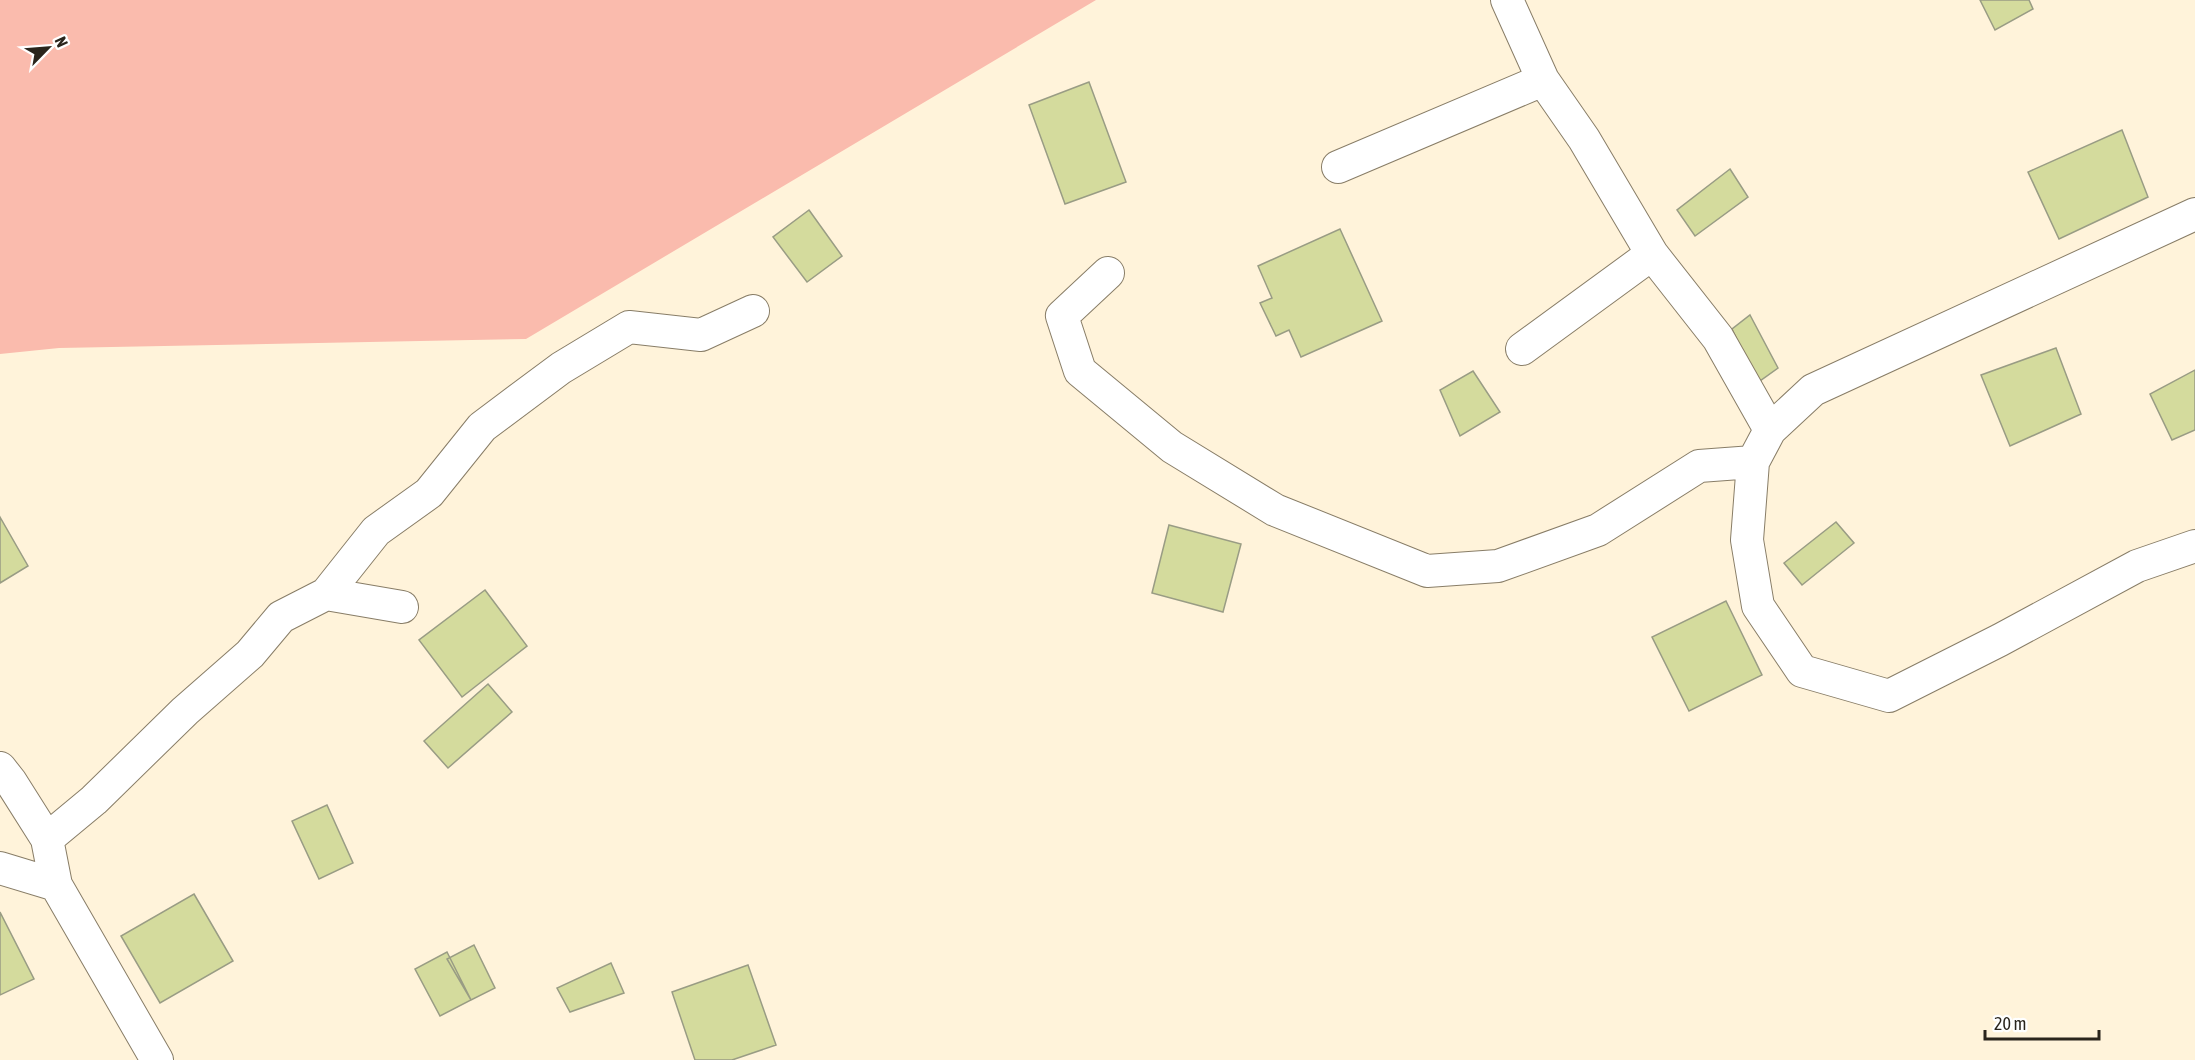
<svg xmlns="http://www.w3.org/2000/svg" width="2195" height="1060" viewBox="0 0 2195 1060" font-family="'Asap Condensed',sans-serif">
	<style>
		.green { fill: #fabbad }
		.building { fill: #d4db9d; stroke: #999c84; stroke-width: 1.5 }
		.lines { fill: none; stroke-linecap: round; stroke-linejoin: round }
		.street-casing { stroke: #887d67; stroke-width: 34 }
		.street { stroke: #fff; stroke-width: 32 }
	</style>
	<rect width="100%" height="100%" fill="#fff3da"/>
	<path class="green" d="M 0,0 L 1096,0 L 526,339 L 59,348 L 0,354 Z"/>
	<path class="building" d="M 1980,0 L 2029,0 L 2033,9 L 1995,30 Z
		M 1089,82 L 1126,182 L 1065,204 L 1029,105 Z
		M 2122,130 L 2148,197 L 2059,239 L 2028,172 Z
		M 1730,169 L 1748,197 L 1695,236 L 1677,210 Z
		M 809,210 L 842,256 L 807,282 L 773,237 Z
		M 1340,229 L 1382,321 L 1301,357 L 1289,330 L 1276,336 L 1260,303 L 1272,298 L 1258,266 Z
		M 1750,315 L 1778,368 L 1757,383 L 1732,329 Z
		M 2056,348 L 2081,414 L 2010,446 L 1981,375 Z
		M 2195,370 L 2195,430 L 2172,440 L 2150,394 Z
		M 1473,371 L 1500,412 L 1460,436 L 1440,390 Z
		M 0,517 L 28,566 L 0,583 Z
		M 1836,522 L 1854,543 L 1802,585 L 1784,563 Z
		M 1169,525 L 1241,544 L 1223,612 L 1152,593 Z
		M 485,590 L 527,646 L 462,697 L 419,640 Z
		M 1726,601 L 1762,675 L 1689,711 L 1652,637 Z
		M 488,684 L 512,712 L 448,768 L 424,741 Z
		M 327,805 L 353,863 L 319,879 L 292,821 Z
		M 194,894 L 233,961 L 160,1003 L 121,936 Z
		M 0,912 L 34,979 L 0,995 Z
		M 474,945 L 495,988 L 471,1000 L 447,959 Z
		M 447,952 L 471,1000 L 440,1016 L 415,969 Z
		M 611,963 L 624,993 L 570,1012 L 557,988 Z
		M 748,965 L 776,1045 L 732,1060 L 695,1060 L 672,992 Z"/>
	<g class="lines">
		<g class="street-casing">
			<path id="street" d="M 1507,0 L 1543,80 L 1584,139 L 1652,254 L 1718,338 L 1770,430
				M 1338,167 L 1543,80
				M 2195,214 L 1813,390 L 1770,430 L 1753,462 L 1747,540 L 1758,606 L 1802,671 L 1889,696 L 2000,640 L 2137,566 L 2195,546
				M 1108,273 L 1062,316 L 1080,371 L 1172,447 L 1275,510 L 1427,571 L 1498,566 L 1598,530 L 1699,466 L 1753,462
				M 1522,349 L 1652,254
				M 326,594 L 376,531 L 429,493 L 482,427 L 561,368 L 629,327 L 701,335 L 753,311
				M 0,768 L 11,782 L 47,839
				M 0,868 L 56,885 L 157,1060
				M 56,885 L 47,839 L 94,800 L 185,711 L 250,654 L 281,617 L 326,594 L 402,607"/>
		</g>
		<use href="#street" class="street"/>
	</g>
	<g transform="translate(48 48) rotate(65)" stroke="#ffffff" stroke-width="4.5" paint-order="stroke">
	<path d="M0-4.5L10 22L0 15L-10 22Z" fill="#2a251c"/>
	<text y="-9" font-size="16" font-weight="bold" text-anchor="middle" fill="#2a251c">N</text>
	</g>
	<path d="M1985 1030v9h114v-9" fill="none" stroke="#2a251c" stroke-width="3"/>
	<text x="1994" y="1030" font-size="18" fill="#2a251c" stroke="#ffffff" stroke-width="4.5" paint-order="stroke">20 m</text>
</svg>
